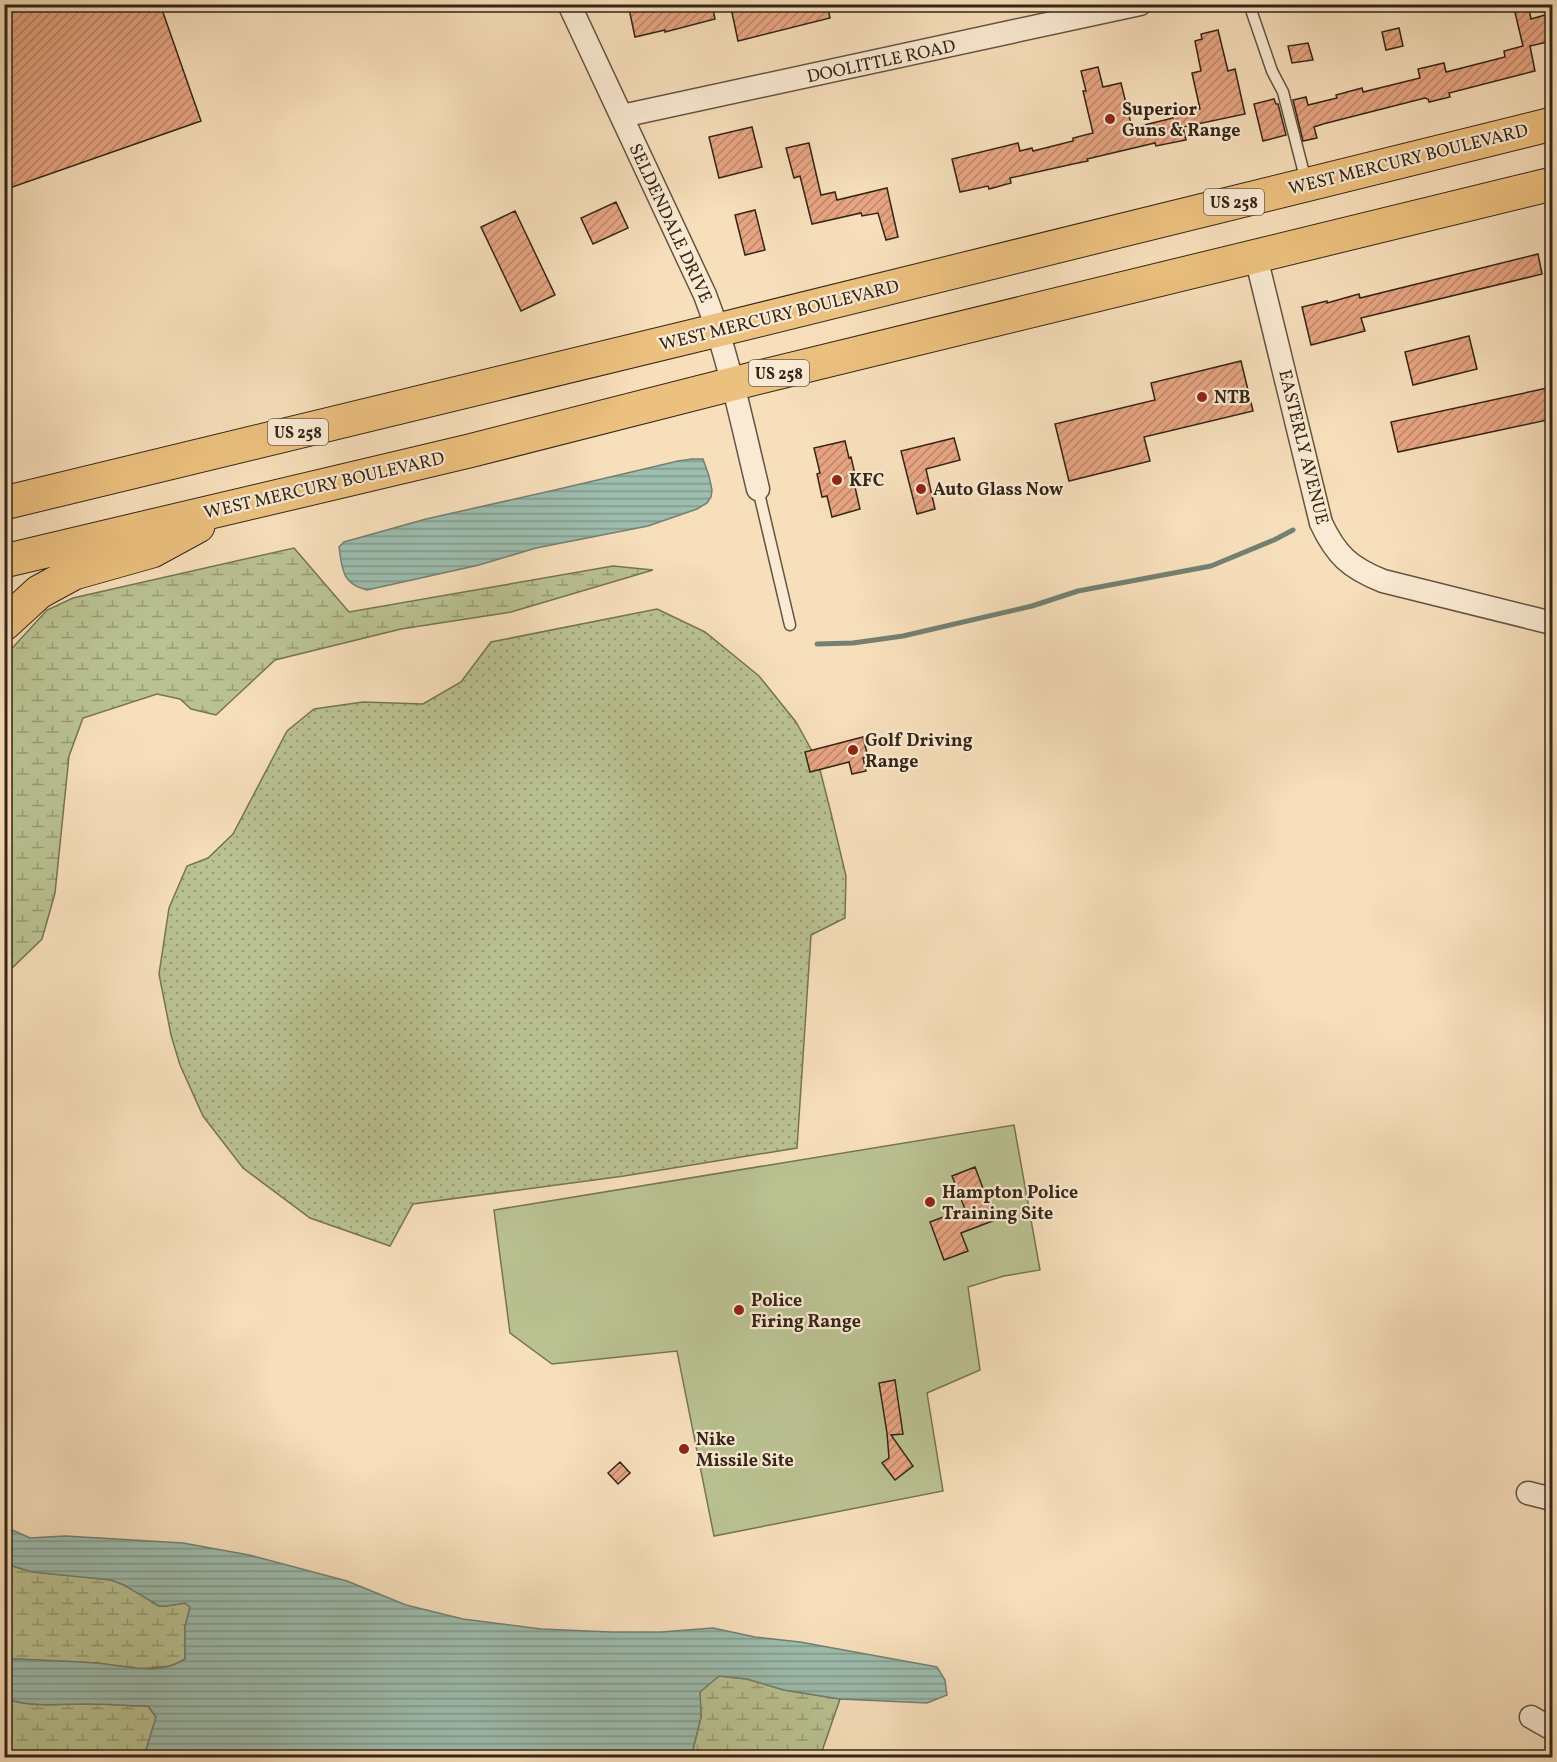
<svg xmlns="http://www.w3.org/2000/svg" width="1557" height="1762" viewBox="0 0 1557 1762" font-family="Vollkorn,serif">
	<style>
		.grass { fill: url(#grass-dots); stroke: #767454; stroke-width: 1.5 }
		.wetland { fill: url(#wetland-marsh); stroke: #767454; stroke-width: 1.5 }
		.pitch { fill: #bac292; stroke: #767454; stroke-width: 1.5 }
		.water { fill: url(#water-rules); stroke: #738072; stroke-width: 1.5 }
		.lines { fill: none; stroke-linecap: round; stroke-linejoin: round }
		.stream { stroke: #738072; stroke-width: 5 }
		.building { fill: url(#building-hatch); stroke: #332517; stroke-width: 1.5 }
		.service-casing { stroke: #645440; stroke-width: 13 }
		.minor-casing { stroke: #645440; stroke-width: 25 }
		.primary-casing { stroke: #332517; stroke-width: 35 }
		.service { stroke: #faead3; stroke-width: 10 }
		.minor { stroke: #faead3; stroke-width: 22 }
		.primary { stroke: #ecc07e; stroke-width: 33 }
		.poi-dot { fill: #8f2418; stroke: #faead3; stroke-width: 2 }
		.labels { text-anchor: middle; stroke-width: 4.5; stroke-linejoin: round; paint-order: stroke }
		.shield { fill: #faead3; stroke: #6f604f; stroke-width: 1.5 }
		.shield-label { font-size: 16px; font-weight: bold; fill: #332517 }
		.street-label { font-size: 18px; fill: #332517; stroke: #faead3 }
		.poi-label { font-size: 18px; font-weight: bold; fill: #332517; stroke: #faead3; text-anchor: start }
	</style>
	<defs>
		<pattern id="grass-dots" width="8" height="8" patternUnits="userSpaceOnUse" patternTransform="scale(1.5)"><rect width="8" height="8" fill="#bac292"/><path d="M2 2h.1M6 6h.1" fill="none" stroke="#989d76" stroke-width="1.8" stroke-linecap="round"/></pattern>
		<pattern id="wetland-marsh" width="20" height="14" patternUnits="userSpaceOnUse" patternTransform="scale(1.5)"><rect width="20" height="14" fill="#bac292"/><path d="M1 5h8M5 5V1M11 12h8M15 12V8" fill="none" stroke="#989d76"/></pattern>
		<pattern id="water-rules" width="6" height="5" patternUnits="userSpaceOnUse" patternTransform="scale(1.5)"><rect width="6" height="5" fill="#9dbdaf"/><path d="M0 2.5h6" fill="none" stroke="#81998d"/></pattern>
		<pattern id="building-hatch" width="6" height="6" patternUnits="userSpaceOnUse" patternTransform="scale(1.5)"><rect width="6" height="6" fill="#e8a583"/><path d="M-1 1l2-2M0 6l6-6M5 7l2-2" fill="none" stroke="#bd866a"/></pattern>
	</defs>
	<rect width="100%" height="100%" fill="#f7dfbb"/>
	<filter id="stains"><feTurbulence type="fractalNoise" baseFrequency=".00333" numOctaves="4"/><feColorMatrix values="0 0 0 0 .2 0 0 0 0 .09 0 0 0 0 .02 0 0 0 .5 -.17"/></filter>
	<radialGradient id="worn" r=".72"><stop offset=".6" stop-color="#630" stop-opacity="0"/><stop offset="1" stop-color="#630" stop-opacity=".3"/></radialGradient>
	<path class="grass" d="M 657,609 L 705,632 L 759,676 L 796,722 L 818,762 L 831,813 L 846,876 L 845,918 L 811,935 L 797,1148 L 624,1176 L 413,1204 L 390,1246 L 310,1218 L 243,1168 L 203,1116 L 180,1065 L 171,1035 L 159,974 L 169,908 L 187,866 L 208,858 L 233,834 L 287,731 L 314,709 L 363,702 L 423,704 L 461,682 L 491,642 Z"/>
	<path class="wetland" d="M 294,548 L 349,612 L 613,566 L 653,570 L 511,612 L 401,629 L 275,660 L 216,715 L 191,709 L 180,699 L 157,694 L 83,718 L 69,756 L 55,893 L 42,939 L 12,968 L 5,971 L 5,656 L 47,610 L 73,598 Z
		M 4,1563 C 38,1577 74,1573 110,1580 C 127,1584 144,1597 159,1606 L 166,1606 L 185,1603 L 190,1607 L 185,1627 L 185,1659 L 173,1666 L 139,1669 L 97,1663 L 12,1659 L 6,1655 L 5,1652 Z
		M 719,1676 L 747,1679 L 784,1690 L 840,1699 L 820,1757 L 691,1758 L 701,1717 L 700,1692 Z
		M 4,1698 C 33,1709 62,1703 92,1704 C 110,1704 129,1706 148,1706 L 156,1717 L 144,1757 L 5,1757 Z"/>
	<path class="pitch" d="M 1014,1125 L 1040,1270 L 1004,1276 L 968,1287 L 980,1370 L 927,1393 L 943,1491 L 714,1536 L 677,1351 L 552,1364 L 510,1333 L 494,1210 Z"/>
	<path class="water" d="M 692,459 L 703,459 L 709,476 L 712,490 L 711,497 L 707,503 L 697,509 L 648,526 L 536,548 L 479,565 L 367,590 C 342,584 342,569 339,547 L 344,542 L 426,519 L 555,490 L 678,461 Z
		M 5,1523 L 10,1529 L 30,1538 L 65,1536 L 183,1543 L 249,1555 L 347,1581 L 406,1605 L 463,1619 L 541,1629 L 612,1632 L 661,1632 L 713,1628 L 755,1637 L 800,1642 L 937,1667 L 945,1680 L 947,1695 L 927,1703 L 840,1699 L 784,1690 L 747,1679 L 719,1676 L 700,1692 L 701,1717 L 691,1757 L 144,1757 L 156,1717 L 148,1706 C 129,1706 110,1704 92,1704 C 62,1703 33,1709 5,1698 L 5,1652 L 6,1655 L 12,1659 C 39,1660 67,1661 95,1663 C 125,1665 157,1677 185,1659 L 185,1627 L 190,1607 L 185,1603 L 166,1606 L 159,1606 L 124,1585 L 111,1580 L 32,1572 L 7,1564 L 5,1563 Z"/>
	<g class="lines">
		<path class="stream" d="M 817,644 L 853,643 L 903,636 L 1032,606 L 1078,591 L 1211,566 L 1274,540 L 1293,530"/>
	</g>
	<path class="building" d="M 4,4 L 160,4 L 201,121 L 4,190 Z
		M 628,4 L 712,4 L 715,19 L 665,32 L 665,30 L 635,37 Z
		M 746,4 L 827,4 L 830,18 L 738,41 L 731,8 Z
		M 1513,4 L 1528,4 L 1531,19 L 1552,13 L 1552,41 L 1530,46 L 1535,71 L 1449,93 L 1450,97 L 1429,102 L 1428,99 L 1425,98 L 1323,124 L 1314,127 L 1317,138 L 1303,141 L 1293,100 L 1306,97 L 1308,105 L 1337,98 L 1336,95 L 1362,88 L 1363,92 L 1420,78 L 1418,69 L 1444,63 L 1446,72 L 1505,57 L 1504,51 L 1523,46 Z
		M 1399,28 L 1403,46 L 1386,50 L 1382,32 Z
		M 1218,30 L 1228,71 L 1235,69 L 1245,114 L 1183,127 L 1186,140 L 1156,146 L 1155,143 L 1087,159 L 1088,161 L 1073,164 L 1010,178 L 1011,183 L 989,189 L 988,186 L 960,192 L 952,159 L 1018,143 L 1020,151 L 1032,148 L 1033,151 L 1073,141 L 1073,138 L 1093,133 L 1083,91 L 1086,91 L 1081,71 L 1098,67 L 1103,87 L 1121,83 L 1132,128 L 1173,118 L 1172,115 L 1200,109 L 1192,73 L 1201,71 L 1195,41 L 1202,39 L 1201,34 Z
		M 1308,43 L 1313,60 L 1292,63 L 1288,46 Z
		M 1274,99 L 1276,104 L 1278,104 L 1286,135 L 1263,141 L 1254,104 Z
		M 752,127 L 762,167 L 719,178 L 709,137 Z
		M 809,143 L 821,195 L 835,192 L 837,200 L 887,188 L 898,237 L 886,240 L 878,213 L 862,216 L 861,213 L 812,224 L 800,176 L 794,178 L 786,148 Z
		M 616,202 L 628,228 L 593,244 L 581,218 Z
		M 755,210 L 765,250 L 745,255 L 735,215 Z
		M 515,211 L 555,295 L 521,311 L 481,227 Z
		M 1538,254 L 1542,274 L 1361,318 L 1365,331 L 1311,345 L 1302,307 L 1327,301 L 1327,303 L 1359,294 L 1360,298 Z
		M 1469,336 L 1477,369 L 1413,385 L 1405,352 Z
		M 1241,361 L 1253,411 L 1144,437 L 1150,461 L 1069,481 L 1055,424 L 1155,400 L 1151,383 Z
		M 1552,387 L 1552,419 L 1398,452 L 1391,422 Z
		M 954,438 L 960,460 L 926,469 L 935,509 L 917,514 L 901,451 Z
		M 845,441 L 849,458 L 851,457 L 858,487 L 855,487 L 860,509 L 832,517 L 827,496 L 822,497 L 817,474 L 820,473 L 814,448 Z
		M 863,737 L 868,757 L 863,758 L 866,771 L 852,774 L 849,762 L 810,772 L 805,752 Z
		M 975,1167 L 995,1220 L 961,1233 L 968,1251 L 944,1260 L 930,1222 L 965,1209 L 952,1176 Z
		M 895,1380 L 903,1434 L 891,1435 L 913,1466 L 895,1480 L 882,1463 L 889,1458 L 887,1433 L 879,1383 Z
		M 620,1462 L 630,1473 L 618,1484 L 608,1473 Z"/>
	<g class="lines">
		<g class="service-casing">
			<path id="service" d="M 1249,4 L 1272,71 L 1283,92 L 1306,181
				M 758,489 L 790,625"/>
		</g>
		<g class="minor-casing">
			<path id="minor" d="M 569,4 L 705,295 C 729,358 742,423 758,489
				M 622,116 L 1140,4
				M 1256,257 L 1321,523 C 1336,555 1350,568 1383,581 L 1552,623
				M 1528,1493 L 1552,1499
				M 1531,1717 L 1552,1729"/>
		</g>
		<g class="primary-casing">
			<path id="primary" d="M 4,503 L 718,330 L 1552,124
				M 4,561 L 469,451 L 764,376 L 1552,184
				M 4,624 L 39,592 L 74,573 L 152,551 L 198,526"/>
		</g>
		<use href="#service" class="service"/>
		<use href="#minor" class="minor"/>
		<use href="#primary" class="primary"/>
	</g>
	<g class="poi-dot">
		<circle cx="1110" cy="119" r="6"/>
		<circle cx="1202" cy="397" r="6"/>
		<circle cx="837" cy="480" r="6"/>
		<circle cx="921" cy="489" r="6"/>
		<circle cx="853" cy="750" r="6"/>
		<circle cx="930" cy="1202" r="6"/>
		<circle cx="739" cy="1310" r="6"/>
		<circle cx="684" cy="1449" r="6"/>
	</g>
	<g class="labels">
		<g class="shield">
			<rect x="1204" y="189" width="60" height="26" rx="4.5"/>
			<rect x="749" y="360" width="60" height="26" rx="4.5"/>
			<rect x="268" y="419" width="60" height="26" rx="4.5"/>
		</g>
		<g class="shield-label">
			<text x="1234" y="208">US 258</text>
			<text x="779" y="379">US 258</text>
			<text x="298" y="438">US 258</text>
		</g>
		<g class="street-label">
			<text transform="translate(881 61) rotate(-12)" y="6">DOOLITTLE ROAD</text>
			<text transform="translate(1408 159) rotate(-14)" y="6">WEST MERCURY BOULEVARD</text>
			<text transform="translate(671 223) rotate(65)" y="6">SELDENDALE DRIVE</text>
			<text transform="translate(779 315) rotate(-14)" y="6">WEST MERCURY BOULEVARD</text>
			<text transform="translate(1304 447) rotate(76)" y="6">EASTERLY AVENUE</text>
			<text transform="translate(324 485) rotate(-13)" y="6">WEST MERCURY BOULEVARD</text>
		</g>
		<g class="poi-label">
			<text x="1122" y="115">Superior<tspan x="1122" dy="21">Guns &amp; Range</tspan></text>
			<text x="1214" y="403">NTB</text>
			<text x="849" y="486">KFC</text>
			<text x="933" y="495">Auto Glass Now</text>
			<text x="865" y="746">Golf Driving<tspan x="865" dy="21">Range</tspan></text>
			<text x="942" y="1198">Hampton Police<tspan x="942" dy="21">Training Site</tspan></text>
			<text x="751" y="1306">Police<tspan x="751" dy="21">Firing Range</tspan></text>
			<text x="696" y="1445">Nike<tspan x="696" dy="21">Missile Site</tspan></text>
		</g>
	</g>
	<rect width="1557" height="1762" fill="none" stroke="#f7dfbb" stroke-width="24"/>
	<rect x="6" y="6" width="1545" height="1750" fill="none" stroke="#332517" stroke-width="3"/>
	<rect x="12" y="12" width="1533" height="1738" fill="none" stroke="#332517" stroke-width="1.5"/>
	<rect width="100%" height="100%" filter="url(#stains)"/>
	<rect width="100%" height="100%" fill="url(#worn)"/>
</svg>
